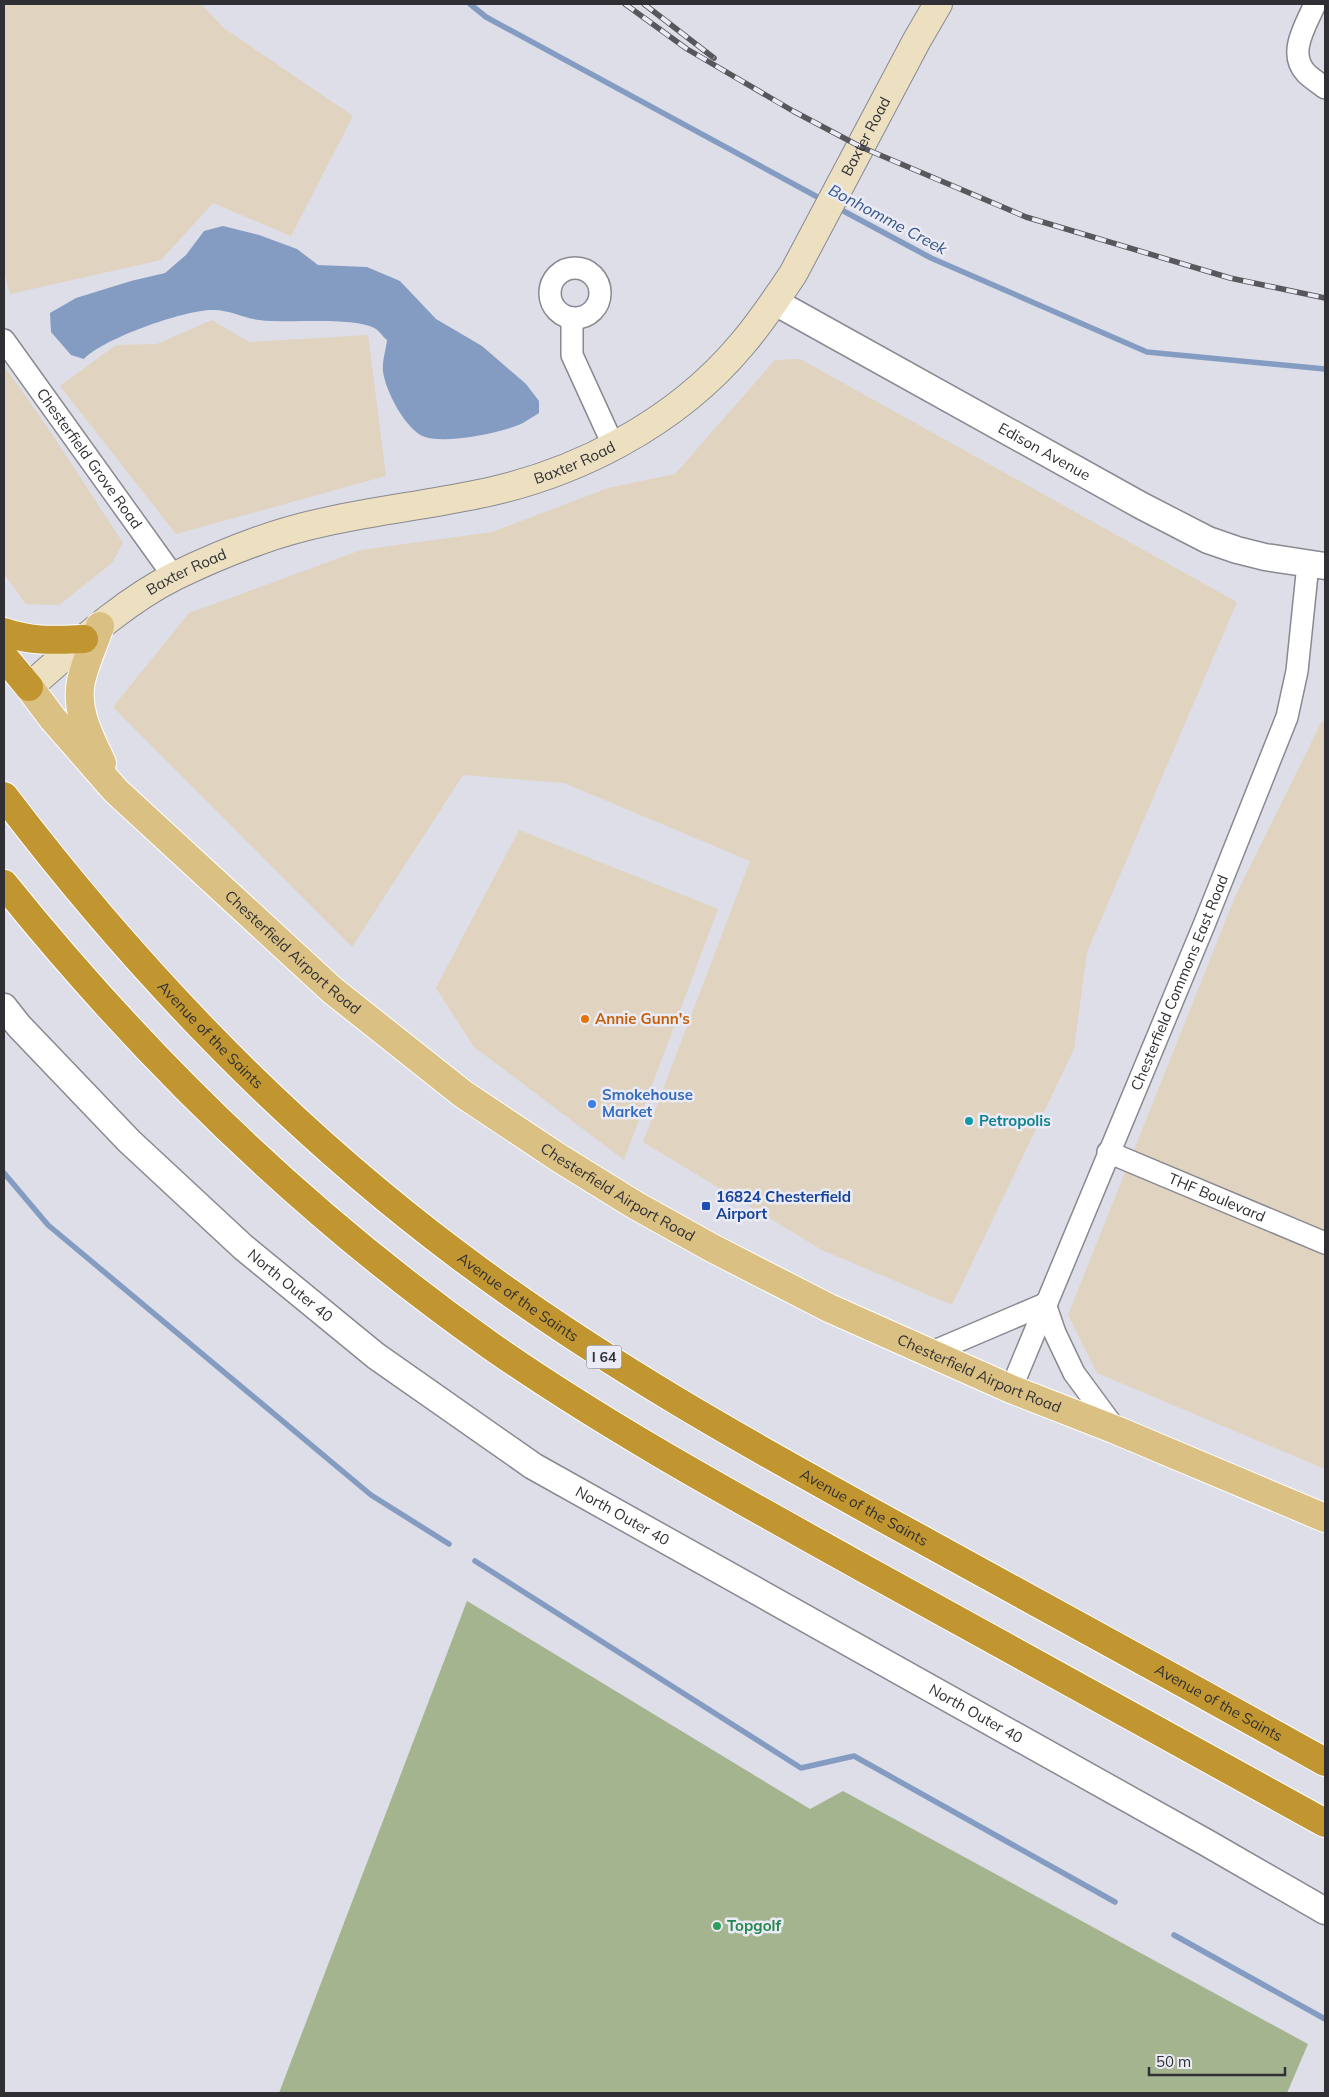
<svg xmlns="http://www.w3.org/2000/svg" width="1329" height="2097" viewBox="0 0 1329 2097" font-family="Mulish,sans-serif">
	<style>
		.commercial { fill: #e0d3c0 }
		.green { fill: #a4b48f }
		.water { fill: #849cc2 }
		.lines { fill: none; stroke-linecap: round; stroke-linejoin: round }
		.stream { stroke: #849cc2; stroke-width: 5.5 }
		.minor-casing { stroke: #888991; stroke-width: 24 }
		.tertiary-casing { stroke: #888991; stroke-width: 29 }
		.secondary-casing { stroke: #888991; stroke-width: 30 }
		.primary-casing { stroke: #fff; stroke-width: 30 }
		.motorway-casing { stroke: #fff; stroke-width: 30 }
		.minor { stroke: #fff; stroke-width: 21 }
		.tertiary { stroke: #fff; stroke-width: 26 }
		.secondary { stroke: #ece0c1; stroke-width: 28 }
		.primary { stroke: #dac083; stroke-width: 28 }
		.motorway { stroke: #c19631; stroke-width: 28 }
		.rail-casing { stroke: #57575c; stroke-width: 5.5 }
		.rail { stroke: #eaebf4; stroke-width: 4; stroke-dasharray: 11; stroke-linecap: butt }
		.food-dot { fill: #e8710a; stroke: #eaebf4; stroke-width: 2 }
		.shop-dot { fill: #3f7fe0; stroke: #eaebf4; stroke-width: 2 }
		.culture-dot { fill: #0f9aa8; stroke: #eaebf4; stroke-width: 2 }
		.transit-dot { fill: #1a4fb4; stroke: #eaebf4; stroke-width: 2 }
		.leisure-dot { fill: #2e9e5b; stroke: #eaebf4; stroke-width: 2 }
		.labels { text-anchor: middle; stroke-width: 5; stroke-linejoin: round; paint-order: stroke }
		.shield { fill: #eaebf4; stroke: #68686e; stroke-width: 1 }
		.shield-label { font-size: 14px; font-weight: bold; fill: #303034 }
		.street-label { font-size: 15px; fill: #303034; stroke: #eaebf4 }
		.food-label { font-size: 15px; font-weight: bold; fill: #c56008; stroke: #eaebf4; text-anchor: start }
		.shop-label { font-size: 15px; font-weight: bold; fill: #366cbe; stroke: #eaebf4; text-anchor: start }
		.culture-label { font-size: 15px; font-weight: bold; fill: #0d838f; stroke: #eaebf4; text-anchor: start }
		.transit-label { font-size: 15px; font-weight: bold; fill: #164399; stroke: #eaebf4; text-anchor: start }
		.leisure-label { font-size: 15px; font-weight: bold; fill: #27864d; stroke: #eaebf4; text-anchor: start }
		.water-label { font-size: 16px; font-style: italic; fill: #365689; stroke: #eaebf4 }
	</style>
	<rect width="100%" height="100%" fill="#dddee7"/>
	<path class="commercial" d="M 4,4 L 201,4 L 225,29 L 353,116 L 291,236 L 213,203 L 161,260 L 10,294 L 4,271 Z
		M 212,320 L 249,342 L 368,335 L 386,476 L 176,534 L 60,386 L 116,345 L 157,344 Z
		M 800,359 L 1237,602 L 1087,952 L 1074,1049 L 952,1305 L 822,1250 L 643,1142 L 750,861 L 564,783 L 463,775 L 352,947 L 113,707 L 189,613 L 361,550 L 492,532 L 608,488 L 675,474 L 775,360 Z
		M 4,366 L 48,428 L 123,543 L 112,563 L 59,605 L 26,604 L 4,574 Z
		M 1322,721 L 1325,723 L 1325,1469 L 1097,1373 L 1068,1315 L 1235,897 Z
		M 519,830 L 718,909 L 624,1160 L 474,1047 L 436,988 Z"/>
	<path class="green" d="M 467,1601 L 810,1809 L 843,1791 L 1308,2044 L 1287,2093 L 279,2093 Z"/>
	<path class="water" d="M 223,226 L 259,235 L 297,249 L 318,265 L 367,267 L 400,281 L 436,319 L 482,346 L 526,384 L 539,401 L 539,413 C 534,416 528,420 523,423 C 502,433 447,444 425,437 C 406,431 385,390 383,371 C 382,361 386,350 387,340 C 383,337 380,332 376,329 C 353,316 289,324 259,320 C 244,318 229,310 214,310 C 186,309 102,339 84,359 L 71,355 L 51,332 L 50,313 L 76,298 L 131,281 L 165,273 L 186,255 L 204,231 Z"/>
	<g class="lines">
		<path class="stream" d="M 470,4 L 486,17 L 823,200
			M 836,207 L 931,258 L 1147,352 L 1325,369
			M 4,1173 L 48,1225 L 371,1495 L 449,1544
			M 475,1561 L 801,1768 L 854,1756 L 1115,1902
			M 1174,1935 L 1325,2019"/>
		<g class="minor-casing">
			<g id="minor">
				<path d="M 1315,4 C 1306,25 1287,53 1306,73 C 1312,79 1319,83 1325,88"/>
				<circle cx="575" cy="293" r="25"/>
				<path d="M 572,318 L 572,355 L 614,447"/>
				<path id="s1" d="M 4,340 L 174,577"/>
				<path id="s2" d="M 1108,1152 L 1325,1243"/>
				<path d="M 1045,1304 L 1055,1333 L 1074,1373 L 1116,1430"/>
				<path d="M 930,1353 L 1045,1304"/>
				<path id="s3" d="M 1011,1389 L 1204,925 L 1287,717 L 1297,671 L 1308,564"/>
			</g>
		</g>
		<g class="tertiary-casing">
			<g id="tertiary">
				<path id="s4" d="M 775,302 L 1142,506 L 1208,540 L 1237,550 L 1265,557 L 1325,566"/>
				<path id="s5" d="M 4,1007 L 19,1026 L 129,1141 L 243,1247 L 376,1356 L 533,1466 L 1207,1843 L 1325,1911"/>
			</g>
		</g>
		<g class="secondary-casing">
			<g id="secondary">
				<path id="s6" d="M 29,687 C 74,648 121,603 175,576 C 202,563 230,551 258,541 C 326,516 399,510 469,496 C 572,477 675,425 743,343 C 761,322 777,298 793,274 L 917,40 L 938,4"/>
			</g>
		</g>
		<g class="primary-casing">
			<g id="primary">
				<path d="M 100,626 C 94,644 85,663 81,681 C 75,711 90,737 102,763"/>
				<path id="s7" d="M 29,687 L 53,719 L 116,791 L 332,990 L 463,1094 L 559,1158 L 635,1205 L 712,1248 L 829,1308 L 1011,1389 L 1116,1430 L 1325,1518"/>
			</g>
		</g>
		<g class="motorway-casing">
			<g id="motorway">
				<path d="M 4,632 C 31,642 56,640 84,639"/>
				<path d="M 4,657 L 29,687"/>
				<path id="s8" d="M 4,796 C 134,967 286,1126 458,1255 C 600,1362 755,1448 910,1533 C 1049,1609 1187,1685 1325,1762"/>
				<path d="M 4,884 C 145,1059 308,1217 491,1346 C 613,1431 743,1501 872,1573 C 1023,1657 1174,1740 1325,1823"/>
			</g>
		</g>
		<use href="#minor" class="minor"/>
		<use href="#tertiary" class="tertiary"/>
		<use href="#secondary" class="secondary"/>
		<use href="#primary" class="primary"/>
		<use href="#motorway" class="motorway"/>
		<g class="rail-casing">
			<path id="rail" d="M 625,4 L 687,49 L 793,111 L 861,147 L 1026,217 L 1230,278 L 1325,298
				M 644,4 L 714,58"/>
		</g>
		<use href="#rail" class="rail"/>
	</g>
	<circle class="food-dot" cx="585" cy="1019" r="5"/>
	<circle class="shop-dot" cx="592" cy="1104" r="5"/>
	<circle class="culture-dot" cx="969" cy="1121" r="5"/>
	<rect class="transit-dot" x="701" y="1201" width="10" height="10" rx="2.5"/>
	<circle class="leisure-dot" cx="717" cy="1926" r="5"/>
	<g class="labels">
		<rect class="shield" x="586.5" y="1345.5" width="35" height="23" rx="4"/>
		<g class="shield-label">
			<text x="604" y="1362">I 64</text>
		</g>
		<g class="street-label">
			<text dy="5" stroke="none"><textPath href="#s6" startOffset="1051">Baxter Road</textPath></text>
			<text dy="5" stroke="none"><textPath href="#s4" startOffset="308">Edison Avenue</textPath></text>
			<text dy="5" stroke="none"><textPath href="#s1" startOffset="146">Chesterfield Grove Road</textPath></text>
			<text dy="5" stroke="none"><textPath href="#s6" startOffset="601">Baxter Road</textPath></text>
			<text dy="5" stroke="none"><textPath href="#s6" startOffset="196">Baxter Road</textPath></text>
			<text dy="5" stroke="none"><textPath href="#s7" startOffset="375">Chesterfield Airport Road</textPath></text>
			<text dy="5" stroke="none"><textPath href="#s3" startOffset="440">Chesterfield Commons East Road</textPath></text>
			<text dy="5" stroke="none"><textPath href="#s8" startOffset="316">Avenue of the Saints</textPath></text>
			<text dy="5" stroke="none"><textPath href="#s7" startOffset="780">Chesterfield Airport Road</textPath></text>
			<text dy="5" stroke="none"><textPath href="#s2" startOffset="118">THF Boulevard</textPath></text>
			<text dy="5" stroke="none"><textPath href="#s5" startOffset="400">North Outer 40</textPath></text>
			<text dy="5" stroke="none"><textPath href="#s8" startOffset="721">Avenue of the Saints</textPath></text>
			<text dy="5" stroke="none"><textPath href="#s7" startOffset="1185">Chesterfield Airport Road</textPath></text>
			<text dy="5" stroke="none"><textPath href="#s8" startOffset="1126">Avenue of the Saints</textPath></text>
			<text dy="5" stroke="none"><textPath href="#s5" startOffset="805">North Outer 40</textPath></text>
			<text dy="5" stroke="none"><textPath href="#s8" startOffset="1531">Avenue of the Saints</textPath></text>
			<text dy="5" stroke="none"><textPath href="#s5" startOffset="1210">North Outer 40</textPath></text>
		</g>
		<g class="food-label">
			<text x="595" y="1024">Annie Gunn's</text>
		</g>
		<g class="shop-label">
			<text x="602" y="1100">Smokehouse<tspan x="602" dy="17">Market</tspan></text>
		</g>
		<g class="culture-label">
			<text x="979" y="1126">Petropolis</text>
		</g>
		<g class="transit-label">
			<text x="716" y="1202">16824 Chesterfield<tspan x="716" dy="17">Airport</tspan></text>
		</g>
		<g class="leisure-label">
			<text x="727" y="1931">Topgolf</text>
		</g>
		<g class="water-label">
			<text transform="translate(888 219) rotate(28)" y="6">Bonhomme Creek</text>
		</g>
	</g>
	<rect width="1329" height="2097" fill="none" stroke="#303034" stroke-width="10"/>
	<path d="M1149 2067v8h136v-8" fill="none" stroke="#303034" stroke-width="2.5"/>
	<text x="1156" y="2067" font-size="15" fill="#303034" stroke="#eaebf4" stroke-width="4" paint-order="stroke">50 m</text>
</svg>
